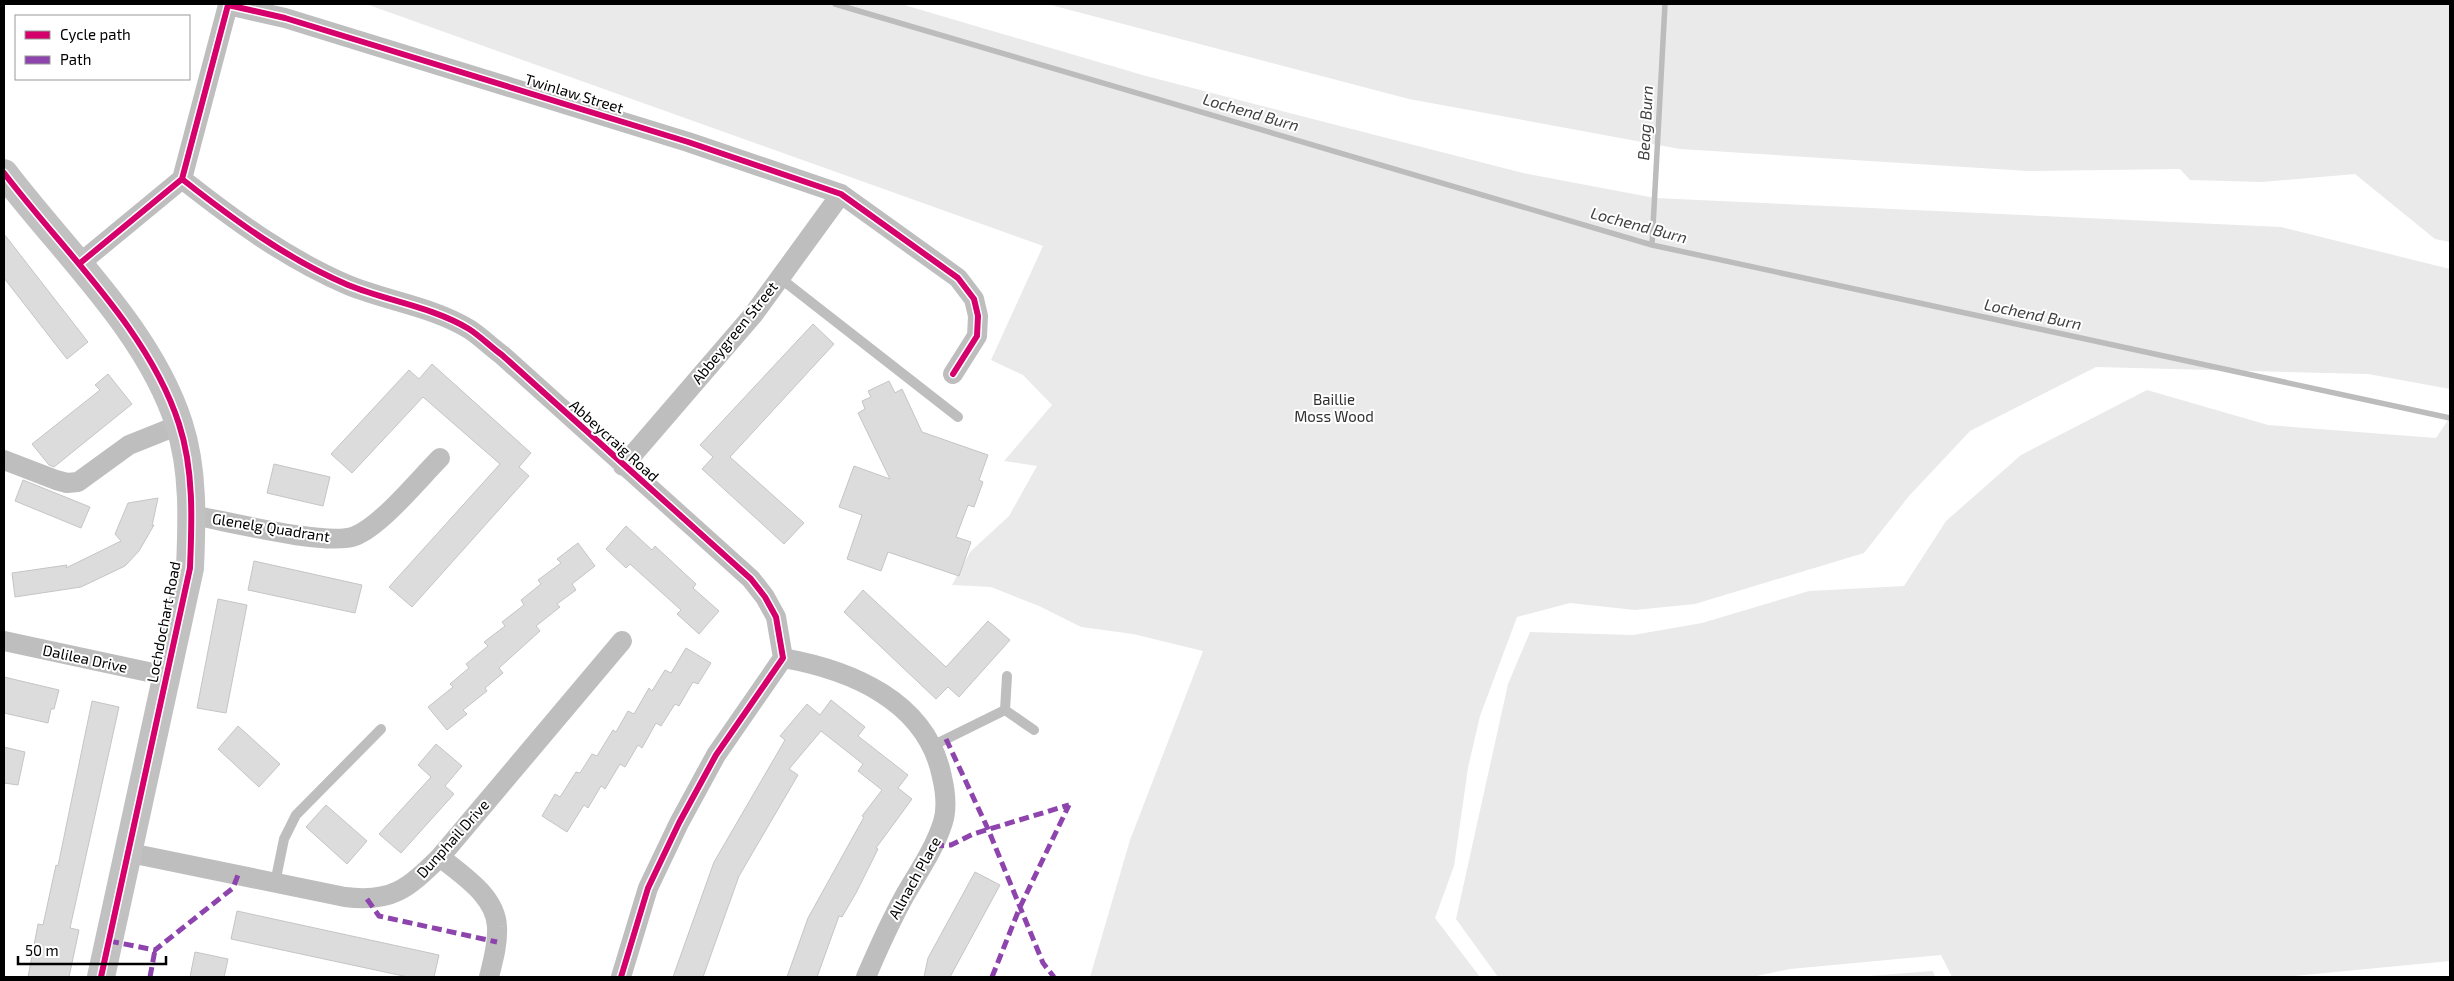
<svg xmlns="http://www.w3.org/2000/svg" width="2454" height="981" viewBox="0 0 2454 981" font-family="'Exo 2',sans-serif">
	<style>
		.green { fill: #eaeaea }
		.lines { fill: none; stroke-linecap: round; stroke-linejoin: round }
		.stream { stroke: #bcbcbc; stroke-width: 5.5 }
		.building { fill: #dcdcdc; stroke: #c5c5c5 }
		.lane { stroke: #bebebe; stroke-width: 10 }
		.street { stroke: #bebebe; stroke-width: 20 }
		.secondary { stroke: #c1c1c1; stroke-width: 28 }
		.quiet { stroke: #8e44ad; stroke-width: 5; stroke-dasharray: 10 5; stroke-linecap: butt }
		.cycleway-casing { stroke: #fff; stroke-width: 9 }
		.cycleway { stroke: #d6006c; stroke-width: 6 }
		.labels { text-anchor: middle; stroke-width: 4; stroke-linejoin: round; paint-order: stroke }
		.street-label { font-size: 15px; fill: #000; stroke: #fff }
		.park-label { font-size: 15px; fill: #2f2f2f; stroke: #fff }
		.water-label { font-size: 16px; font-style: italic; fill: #404040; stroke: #fff }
	</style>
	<rect width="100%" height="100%" fill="#fff"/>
	<path class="green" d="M 366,4 L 901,4 L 1146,76 L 1523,173 L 1655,198 L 2281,227 L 2450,269 L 2450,389 L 2368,374 L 2096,367 L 1970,431 L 1909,496 L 1864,553 L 1695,604 L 1635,610 L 1570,603 L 1517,617 L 1480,716 L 1468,768 L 1454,866 L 1435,918 L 1480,977 L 1090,977 L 1130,840 L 1203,651 L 1133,634 L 1081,627 L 1039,606 L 991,587 L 952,585 L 970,552 L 1009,516 L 1037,466 L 1004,461 L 1052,405 L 1023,375 L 991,360 L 1043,246 Z
		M 1047,4 L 2450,4 L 2450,242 L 2435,239 L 2355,174 L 2262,182 L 2190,180 L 2180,169 L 2028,171 L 1680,149 L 1409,99 Z
		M 2147,390 L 2268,425 L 2436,438 L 2450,417 L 2450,961 L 2283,977 L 1952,977 L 1941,955 L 1790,969 L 1752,977 L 1498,977 L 1456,919 L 1508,684 L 1530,632 L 1633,635 L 1702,623 L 1809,591 L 1904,586 L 1946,521 L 2021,455 Z
		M 1933,971 L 1935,977 L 1856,977 Z"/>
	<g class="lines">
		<path class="stream" d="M 835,4 L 1652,245 L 2450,418
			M 1652,245 L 1665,4"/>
	</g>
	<path class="building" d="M 4,234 L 88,342 L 67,359 L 4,278 Z
		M 813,324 L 834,344 L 730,457 L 804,523 L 784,544 L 702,469 L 713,457 L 700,445 Z
		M 432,364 L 531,453 L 519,467 L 529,476 L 412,607 L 389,587 L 500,464 L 423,397 L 352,473 L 331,454 L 409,370 L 419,379 Z
		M 108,374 L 132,404 L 54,467 L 49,465 L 32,444 L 100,390 L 95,385 Z
		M 889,381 L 895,393 L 902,389 L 922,432 L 988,455 L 979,480 L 983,482 L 974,507 L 968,505 L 956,537 L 971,542 L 959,576 L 888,552 L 881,571 L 847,559 L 862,515 L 839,507 L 854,466 L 890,479 L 858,413 L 865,409 L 862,401 L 871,397 L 868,391 Z
		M 274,464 L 330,477 L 323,506 L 267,493 Z
		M 23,480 L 90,507 L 81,528 L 15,501 Z
		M 158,498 L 152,526 L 154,525 L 139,551 L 125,566 L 81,587 L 15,597 L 12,573 L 67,565 L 66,568 L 121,541 L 115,534 L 128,503 Z
		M 626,526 L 652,550 L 655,546 L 696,584 L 693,588 L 719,611 L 699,634 L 677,614 L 681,610 L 630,564 L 626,568 L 606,549 Z
		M 578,543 L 595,566 L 572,584 L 576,590 L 557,604 L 560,607 L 536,626 L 540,631 L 499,668 L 503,673 L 485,688 L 487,691 L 463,710 L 467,714 L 447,730 L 428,707 L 453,687 L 450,684 L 469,668 L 466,664 L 488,646 L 484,642 L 505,626 L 502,622 L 524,605 L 521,600 L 541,584 L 538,580 L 561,563 L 557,559 Z
		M 254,561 L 362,585 L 355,613 L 248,590 Z
		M 863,590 L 946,667 L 988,621 L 1010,640 L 959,697 L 948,687 L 936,699 L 844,612 Z
		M 218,599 L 247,605 L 226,713 L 197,708 Z
		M 686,648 L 711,663 L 698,684 L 693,682 L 679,706 L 675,704 L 661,726 L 656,723 L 642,748 L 638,745 L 625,767 L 620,764 L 605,789 L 601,786 L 588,808 L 584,805 L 567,832 L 542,816 L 555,794 L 560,797 L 576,772 L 580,773 L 592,754 L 597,756 L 613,730 L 616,732 L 628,711 L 634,714 L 649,688 L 652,691 L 665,670 L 671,673 Z
		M 4,677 L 59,690 L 54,709 L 51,709 L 48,723 L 4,713 Z
		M 831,700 L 865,727 L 858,736 L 908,775 L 898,788 L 912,799 L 876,848 L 878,849 L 856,893 L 842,917 L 839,916 L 817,977 L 787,977 L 808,918 L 864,817 L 862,816 L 882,790 L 858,771 L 863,764 L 821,731 L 789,769 L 798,775 L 739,876 L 703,977 L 673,977 L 714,862 L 785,740 L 780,736 L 807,704 L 820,715 Z
		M 92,701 L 119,707 L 70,928 L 79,930 L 69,977 L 28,977 L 38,924 L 43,925 L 56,865 L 58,866 Z
		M 238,726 L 280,764 L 259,787 L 218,749 Z
		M 436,744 L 462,766 L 445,786 L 454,794 L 401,853 L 379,834 L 431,777 L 418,765 Z
		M 4,747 L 25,752 L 18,785 L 4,783 Z
		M 326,805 L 367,841 L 347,864 L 306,827 Z
		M 975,872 L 1000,885 L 950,977 L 924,977 L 928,958 Z
		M 237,911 L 439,955 L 434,977 L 408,977 L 231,939 Z
		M 195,952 L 228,959 L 224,977 L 190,977 Z"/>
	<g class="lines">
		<path class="lane" d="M 780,278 L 958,417
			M 1007,676 L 1005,710 L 1034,730
			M 932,746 L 1005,710
			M 275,883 L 284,839 L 296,815 L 381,729"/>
		<path class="street" d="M 182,179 L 228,5 L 285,18 L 688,142 L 841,194 L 958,278 L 974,299 L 978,316 L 977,336 L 953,374
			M 79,264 L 182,179 C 234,220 287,259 348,285 C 387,301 433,307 469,329 C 480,336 491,347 502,355 L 751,579 L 765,597 L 776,617 L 783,658 L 716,755 L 679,823 L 648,888 L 621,977
			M 4,460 L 56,480 L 67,483 L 78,482 L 129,445 L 179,425
			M 623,466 L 753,315 L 841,194
			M 192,515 C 226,521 328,547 355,536 C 381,526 419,479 440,458
			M 4,641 L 167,676
			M 783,658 C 851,670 927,701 942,777 C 945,790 947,809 943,822 C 935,848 919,871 905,895 C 890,922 878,949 866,977
			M 130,853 L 345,897 C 393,903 408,888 440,857 L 622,641
			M 440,857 C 462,875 496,896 497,927 C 498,944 493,961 489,977"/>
		<path class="secondary" d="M 4,173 C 63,251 149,330 179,424 C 194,470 192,521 190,568 L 101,977"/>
		<path class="quiet" d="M 946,739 L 988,829 L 1043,963 L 1054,977
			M 934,846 L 951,845 L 973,834 L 1069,805
			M 367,899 L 379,916 L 497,942
			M 109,941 L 155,950 L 233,888 L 238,875
			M 150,977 L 155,950
			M 992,977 L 1020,907 L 1069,805"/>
		<g class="cycleway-casing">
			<path id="cycleway" d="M 4,173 C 63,251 149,330 179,424 C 194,470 192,521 190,568 L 101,977
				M 182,179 L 228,5 L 285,18 L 688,142 L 841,194 L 958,278 L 974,299 L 978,316 L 977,336 L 953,374
				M 79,264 L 182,179 C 234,220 287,259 348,285 C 387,301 433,307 469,329 C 480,336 491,347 502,355 L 751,579 L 765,597 L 776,617 L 783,658 L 716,755 L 679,823 L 648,888 L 621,977"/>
		</g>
		<use href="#cycleway" class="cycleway"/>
	</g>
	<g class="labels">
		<g class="street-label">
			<text transform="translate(574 94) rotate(17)" y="5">Twinlaw Street</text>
			<text transform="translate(735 333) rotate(-51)" y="5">Abbeygreen Street</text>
			<text transform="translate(614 441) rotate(42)" y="5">Abbeycraig Road</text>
			<text transform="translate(271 528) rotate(9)" y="5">Glenelg Quadrant</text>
			<text transform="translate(164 622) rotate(-79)" y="5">Lochdochart Road</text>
			<text transform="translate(85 659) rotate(12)" y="5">Dalilea Drive</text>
			<text transform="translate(453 839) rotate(-48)" y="5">Dunphail Drive</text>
			<text transform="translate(915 878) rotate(-61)" y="5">Allnach Place</text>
		</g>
		<g class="park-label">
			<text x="1334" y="405">Baillie<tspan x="1334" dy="17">Moss Wood</tspan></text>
		</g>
		<g class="water-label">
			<text transform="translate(1251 112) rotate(16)" y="6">Lochend Burn</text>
			<text transform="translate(1645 123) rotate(-87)" y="6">Beag Burn</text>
			<text transform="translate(1639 225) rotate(15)" y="6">Lochend Burn</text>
			<text transform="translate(2033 314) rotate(12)" y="6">Lochend Burn</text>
		</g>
	</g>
	<rect width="2454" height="981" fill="none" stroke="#000000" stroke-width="10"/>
	<rect x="15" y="15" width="175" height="65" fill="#ffffff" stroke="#999999"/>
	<rect x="25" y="31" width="25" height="8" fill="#d6006c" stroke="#999999"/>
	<text x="60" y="40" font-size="15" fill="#000000">Cycle path</text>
	<rect x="25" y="56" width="25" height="8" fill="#8e44ad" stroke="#999999"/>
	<text x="60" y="65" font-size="15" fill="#000000">Path</text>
	<path d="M18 956v8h148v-8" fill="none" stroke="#000000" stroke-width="2.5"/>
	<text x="25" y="956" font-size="15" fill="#000000" stroke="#ffffff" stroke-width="4" paint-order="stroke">50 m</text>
</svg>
